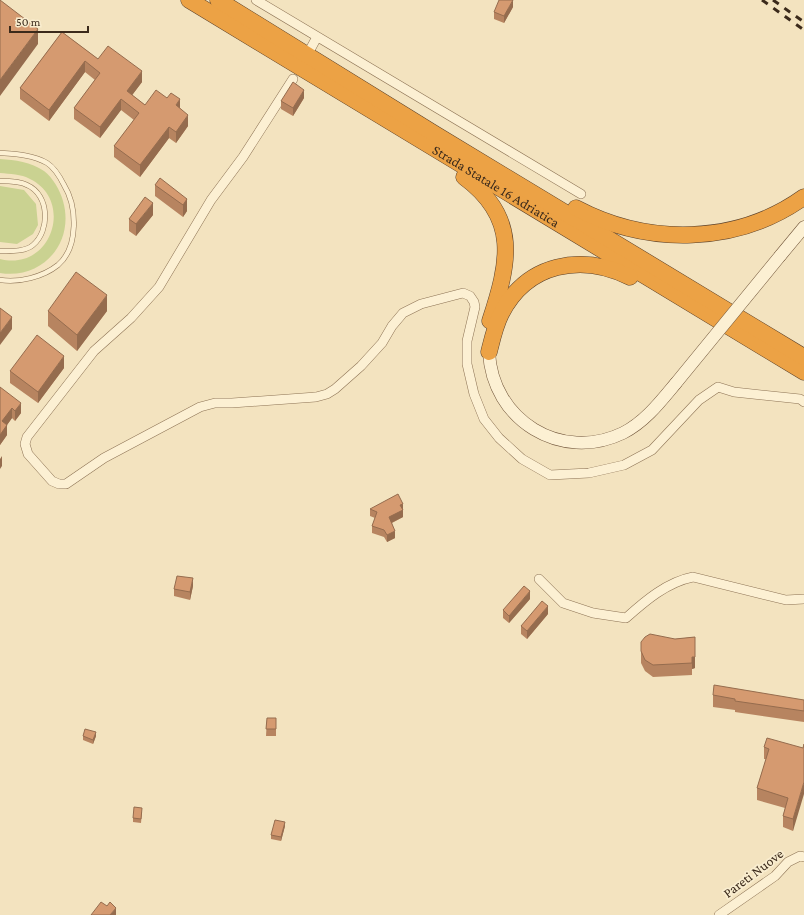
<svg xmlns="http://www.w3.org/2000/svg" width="804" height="915" viewBox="0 0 804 915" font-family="'Crimson Pro',serif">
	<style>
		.green { fill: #cad291 }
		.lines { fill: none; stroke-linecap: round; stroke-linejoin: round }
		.lane-casing { stroke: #8d7355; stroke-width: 5.5 }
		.street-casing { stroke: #8d7355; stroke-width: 10 }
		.secondary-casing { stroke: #6f5338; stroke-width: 13 }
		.highway-casing { stroke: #5a402a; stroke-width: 17 }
		.lane { stroke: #fcf0d3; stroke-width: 4.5 }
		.street { stroke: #fcf0d3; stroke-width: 9 }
		.secondary { stroke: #fcf0d3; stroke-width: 12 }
		.highway { stroke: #eca245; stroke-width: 16 }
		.rail { stroke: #3b2a1b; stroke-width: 3; stroke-dasharray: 7 7; stroke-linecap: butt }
		.secondary-bridge-casing { stroke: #6f5338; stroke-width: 13; stroke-linecap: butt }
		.secondary-bridge { stroke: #fcf0d3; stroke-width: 12 }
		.wall { fill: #b78460 }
		.shaded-wall { fill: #956c4e }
		.building { fill: #d59a70; stroke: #956c4e }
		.labels { text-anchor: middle; stroke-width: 3.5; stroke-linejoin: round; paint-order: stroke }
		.street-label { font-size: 14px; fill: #3b2a1b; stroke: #f9edcf }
	</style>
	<rect width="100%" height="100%" fill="#f3e3bf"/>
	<path class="green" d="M 0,159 C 15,160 31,162 44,171 C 53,178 60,190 63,201 C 75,242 43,280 0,273 L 0,259 C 51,272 75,201 30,179 C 21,174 10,174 0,173 Z
		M 0,186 L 24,190 L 36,204 L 38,225 L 33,234 L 17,244 L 0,242 Z"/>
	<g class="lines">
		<g class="lane-casing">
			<path id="lane" d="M 0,153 C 16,154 34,155 47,163 C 55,168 60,177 64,185 C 77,206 79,247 58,265 C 43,277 19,283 0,280
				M 0,181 C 8,181 20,181 27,185 C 50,195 50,231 33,245 C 25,252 10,251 0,251"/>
		</g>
		<g class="street-casing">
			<path id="street" d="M 256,0 L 581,194
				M 311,48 L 317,37
				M 293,79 L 243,157 L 211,200 L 159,287 L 131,318 L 94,351 L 27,437 L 25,444 L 28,454 L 52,481 L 59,484 L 66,484 L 104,458 L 200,407 L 215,403 L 232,403 L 316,397 L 327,394 L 335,389 L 361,366 L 382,343 L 392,326 L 403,313 L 421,304 L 463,293 L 470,296 L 474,302 L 475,307 L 467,341 L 467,364 L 474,394 L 484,419 L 499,438 L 522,459 L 550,475 L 589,473 L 624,465 L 652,450 L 699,400 L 718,387 L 734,392 L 800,399 L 804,402
				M 539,579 L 563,603 L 593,613 L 626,618 C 645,601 667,582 693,577 L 786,600 L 804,599
				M 719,915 L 775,876 L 788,862 L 800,856 L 804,857"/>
		</g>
		<g class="secondary-casing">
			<path id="secondary" d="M 780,256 L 804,227
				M 489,352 C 492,420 561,463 623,433 C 645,422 661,401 676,383"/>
		</g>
		<g class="highway-casing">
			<g id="highway">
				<path id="s1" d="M 189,0 L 804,372"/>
				<path d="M 218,0 L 435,134 L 804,357"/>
				<path d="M 464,177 C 520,218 509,263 490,321"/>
				<path d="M 576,208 C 648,246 737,245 804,197"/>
				<path d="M 489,352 C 492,340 495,326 501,314 C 527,263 581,253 630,277"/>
			</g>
		</g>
		<use href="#lane" class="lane"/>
		<use href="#street" class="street"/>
		<use href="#secondary" class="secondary"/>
		<use href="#highway" class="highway"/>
		<path class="rail" d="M 762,0 L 804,30
			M 773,0 L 804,22"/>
		<g class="secondary-bridge-casing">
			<path id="secondary-bridge" d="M 676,383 L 780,256"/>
		</g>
		<use href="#secondary-bridge" class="secondary-bridge"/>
	</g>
	<path class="wall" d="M 513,7 L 504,23 L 494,19 L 494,12 Z
		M 62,32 L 98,59 L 142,82 L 132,95 L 145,105 L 180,108 L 188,126 L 176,143 L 169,138 L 140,177 L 114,157 L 114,146 L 134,120 L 121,110 L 100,138 L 74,119 L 74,108 L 95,80 L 85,72 L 49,121 L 20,99 L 20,88 Z
		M 304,98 L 293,116 L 281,109 L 281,101 Z
		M 155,185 L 187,199 L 187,211 L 183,217 L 155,196 Z
		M 153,215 L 136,236 L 129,231 L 129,219 Z
		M 48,311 L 107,311 L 77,351 L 48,326 Z
		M 64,368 L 38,403 L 10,383 L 10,371 Z
		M 0,387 L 21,413 L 15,421 L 12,418 L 7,425 L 7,435 L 0,445 Z
		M 370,509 L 403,511 L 403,517 L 392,523 L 395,538 L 387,542 L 384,537 L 372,533 L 372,526 L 375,518 L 370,516 Z
		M 193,586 L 190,600 L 174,596 L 174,589 Z
		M 530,599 L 509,623 L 503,618 L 503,610 Z
		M 548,614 L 527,639 L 521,634 L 521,626 Z
		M 695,637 L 695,668 L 692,669 L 692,675 L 653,677 L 645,671 L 641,663 L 641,642 L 675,639 Z
		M 713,695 L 804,700 L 804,722 L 735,712 L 735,710 L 713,707 Z
		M 267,718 L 276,718 L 276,736 L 266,736 Z
		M 83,736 L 96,736 L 93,744 L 83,740 Z
		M 764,747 L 803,748 L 793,831 L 783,827 L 783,816 L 785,808 L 757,800 L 757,788 L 766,759 L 764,759 Z
		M 142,812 L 141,823 L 133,822 L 133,818 Z
		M 285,826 L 281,841 L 271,839 L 271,835 Z"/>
	<path class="shaded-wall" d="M 513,0 L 513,7 L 504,23 L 504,16 Z
		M 38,29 L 38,44 L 0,96 L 0,80 Z
		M 85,61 L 85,72 L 49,121 L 49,110 Z
		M 142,71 L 142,82 L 127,102 L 127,91 Z
		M 304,90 L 304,98 L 293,116 L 293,108 Z
		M 121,99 L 121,110 L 100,138 L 100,127 Z
		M 180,99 L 180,110 L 176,105 Z
		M 188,115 L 188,126 L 176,143 L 176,132 Z
		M 169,127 L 169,138 L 140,177 L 140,165 Z
		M 187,199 L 187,211 L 183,217 L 183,205 Z
		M 153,203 L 153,215 L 136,236 L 136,224 Z
		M 107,295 L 107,311 L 77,351 L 77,335 Z
		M 12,317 L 12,329 L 0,345 L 0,333 Z
		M 64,356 L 64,368 L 38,403 L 38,392 Z
		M 21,403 L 21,413 L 15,421 L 15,411 Z
		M 12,408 L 12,418 L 2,432 L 2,421 Z
		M 7,425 L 7,435 L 0,445 L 0,435 Z
		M 2,456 L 2,466 L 0,469 L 0,459 Z
		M 403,504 L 403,517 L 389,524 L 389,517 L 400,505 Z
		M 395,531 L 395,538 L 387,542 L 387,535 Z
		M 193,578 L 193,586 L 190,600 L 190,592 Z
		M 530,591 L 530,599 L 509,623 L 509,616 Z
		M 548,606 L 548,614 L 527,639 L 527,631 Z
		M 692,657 L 695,657 L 695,668 L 692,669 Z
		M 96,732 L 96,736 L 93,744 L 93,740 Z
		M 804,782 L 804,794 L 793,831 L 793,819 Z
		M 285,822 L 285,826 L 281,841 L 281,837 Z
		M 116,908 L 116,915 L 110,915 Z"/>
	<path class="building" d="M 0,0 L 38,29 L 0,80 Z
		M 499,0 L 513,0 L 504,16 L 494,12 Z
		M 62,32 L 98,59 L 108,46 L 142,71 L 127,91 L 145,105 L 156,90 L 167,98 L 171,93 L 180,99 L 176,105 L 188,115 L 176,132 L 169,127 L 140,165 L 114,146 L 139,113 L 121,99 L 100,127 L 74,108 L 100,73 L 85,61 L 49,110 L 20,88 Z
		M 293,82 L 304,90 L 293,108 L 281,101 Z
		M 160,178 L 187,199 L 183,205 L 155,185 Z
		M 145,197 L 153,203 L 136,224 L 129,219 Z
		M 76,272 L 107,295 L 77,335 L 48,311 Z
		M 0,308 L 12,317 L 0,333 Z
		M 37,335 L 64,356 L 38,392 L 10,371 Z
		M 0,387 L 21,403 L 15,411 L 12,408 L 2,421 L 7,425 L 0,435 Z
		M 398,494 L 403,504 L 400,505 L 403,510 L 389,517 L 395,531 L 387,535 L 384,530 L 372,526 L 377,512 L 370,509 Z
		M 177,576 L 193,578 L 190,592 L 174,589 Z
		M 524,586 L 530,591 L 509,616 L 503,610 Z
		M 542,601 L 548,606 L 527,631 L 521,626 Z
		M 650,634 L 675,639 L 695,637 L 695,657 L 692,657 L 692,663 L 653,665 L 645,660 L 641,651 L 641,642 L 645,637 Z
		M 714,685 L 804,700 L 804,711 L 735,701 L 735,699 L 713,695 Z
		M 267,718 L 276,718 L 276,729 L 266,729 Z
		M 85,729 L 96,732 L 93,740 L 83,736 Z
		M 767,738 L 803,748 L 804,744 L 804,782 L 793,819 L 783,816 L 788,798 L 757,788 L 769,749 L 764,747 Z
		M 134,807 L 142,808 L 141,819 L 133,818 Z
		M 275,820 L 285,822 L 281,837 L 271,835 Z
		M 101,902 L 107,906 L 110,902 L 116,908 L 110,915 L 91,915 Z"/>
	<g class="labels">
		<g class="street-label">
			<text dy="5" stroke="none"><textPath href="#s1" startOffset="359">Strada Statale 16 Adriatica</textPath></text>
			<text transform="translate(753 873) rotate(-37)" y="5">Pareti Nuove</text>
		</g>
	</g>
	<path d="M10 26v6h78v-6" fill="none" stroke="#3b2a1b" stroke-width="2"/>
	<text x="16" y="26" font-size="12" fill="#3b2a1b" stroke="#f9edcf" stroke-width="3" paint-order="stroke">50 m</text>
</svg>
